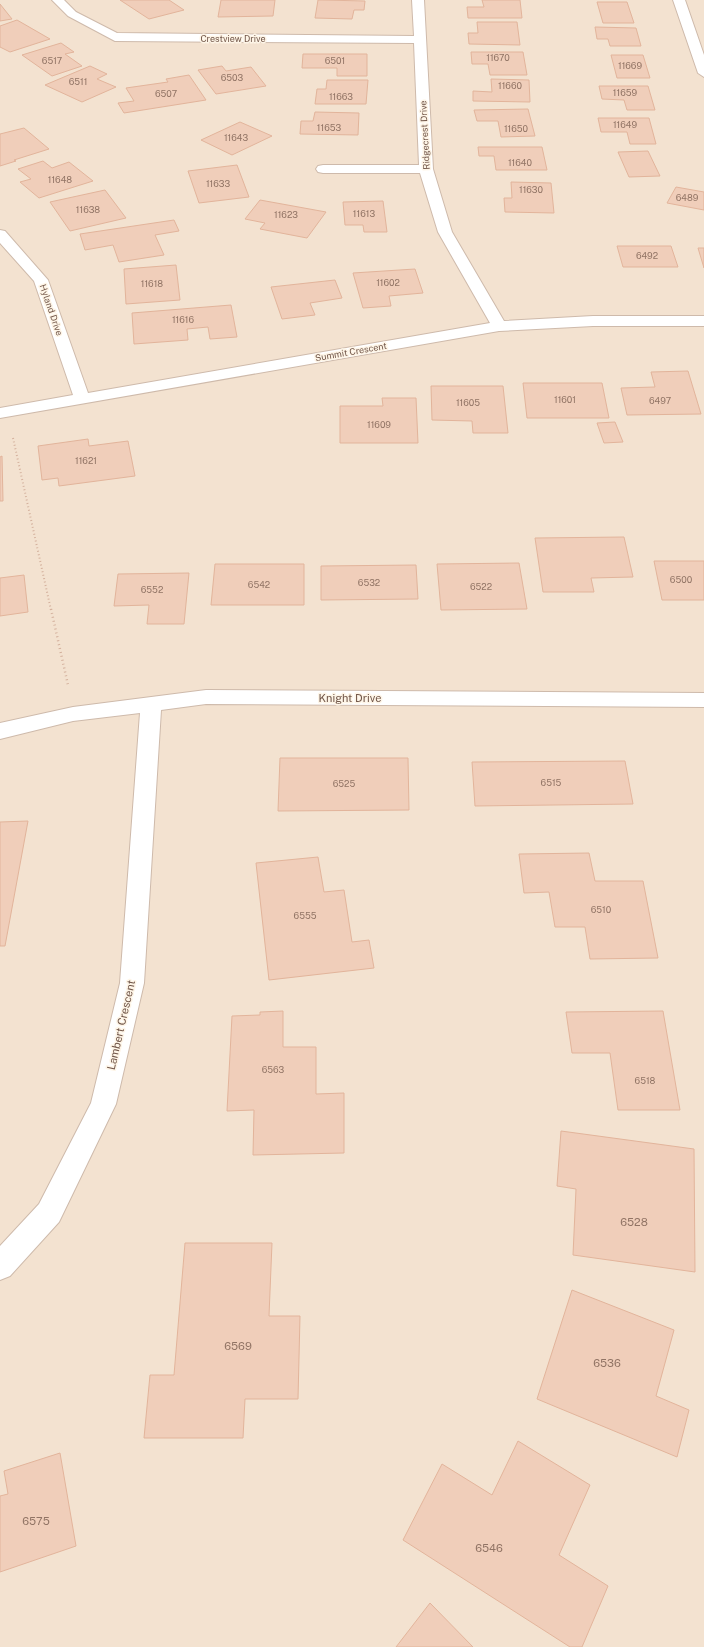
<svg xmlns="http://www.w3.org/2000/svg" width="704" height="1647" viewBox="0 0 704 1647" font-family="'Public Sans',sans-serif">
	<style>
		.residential { fill: #f3e2d0 }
		.building { fill: #f0ceba; stroke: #e2b49b }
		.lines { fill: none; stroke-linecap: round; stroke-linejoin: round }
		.minor-casing { stroke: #cebaab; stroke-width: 2 }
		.path-far1 { stroke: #d4b19d; stroke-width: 2; stroke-dasharray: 1 2.5; stroke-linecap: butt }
		.path { stroke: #d4b19d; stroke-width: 2.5; stroke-dasharray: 1 3; stroke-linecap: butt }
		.minor { fill: #fff; fill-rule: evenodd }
		.labels { text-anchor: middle; stroke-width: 3; stroke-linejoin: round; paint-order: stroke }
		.far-street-label { font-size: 9px; fill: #715649; stroke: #fef5e7 }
		.number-label { font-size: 9px; fill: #917465 }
		.street-label { font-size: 11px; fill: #715649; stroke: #fef5e7 }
		.near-number-label { font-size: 11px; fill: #917465 }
	</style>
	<rect width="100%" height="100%" fill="#fbf0e1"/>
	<path class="residential" d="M 0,0 L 704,0 L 704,1647 L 0,1647 Z"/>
	<path class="building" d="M 120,0 L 169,0 L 184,10 L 149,19 Z
		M 221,0 L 275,0 L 273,16 L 218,17 Z
		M 318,0 L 323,0 L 365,1 L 364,10 L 354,10 L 352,19 L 315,18 Z
		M 482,0 L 520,0 L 522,18 L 468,18 L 467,7 L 484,7 Z
		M 597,2 L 627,2 L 634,23 L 603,23 Z
		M 0,4 L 12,19 L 0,21 Z
		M 17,20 L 50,39 L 10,52 L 0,47 L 0,26 Z
		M 477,22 L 517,22 L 520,45 L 469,44 L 468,33 L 478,33 Z
		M 595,27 L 636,28 L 641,46 L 610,46 L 608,39 L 597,39 Z
		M 61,43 L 74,52 L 65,54 L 82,66 L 52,76 L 22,55 Z
		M 471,52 L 523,52 L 527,75 L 490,75 L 488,64 L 472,64 Z
		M 303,54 L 367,54 L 367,76 L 337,76 L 337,68 L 302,68 Z
		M 611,55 L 643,55 L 650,78 L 617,78 Z
		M 90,66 L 107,74 L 97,79 L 116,87 L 82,102 L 45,85 Z
		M 222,66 L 226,71 L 251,67 L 266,86 L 216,94 L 198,70 Z
		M 189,75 L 206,100 L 124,113 L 118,103 L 134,101 L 126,88 L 168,82 L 166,79 Z
		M 491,79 L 529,80 L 530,102 L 473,101 L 473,91 L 492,92 Z
		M 327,80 L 368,80 L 366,104 L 315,104 L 317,89 L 326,89 Z
		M 599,86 L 648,86 L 655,110 L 627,110 L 624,100 L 602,99 Z
		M 528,109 L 535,136 L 501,137 L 498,121 L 477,121 L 474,110 Z
		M 315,112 L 359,113 L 358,135 L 300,134 L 301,121 L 313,121 Z
		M 598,118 L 649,118 L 656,144 L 630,144 L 627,132 L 601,132 Z
		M 240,122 L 272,136 L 232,155 L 201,140 Z
		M 24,128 L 49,149 L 14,160 L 16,161 L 0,166 L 0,134 Z
		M 478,147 L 542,147 L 547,170 L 496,170 L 494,156 L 479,156 Z
		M 648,151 L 660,176 L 629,177 L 618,152 Z
		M 43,161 L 52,168 L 69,162 L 93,181 L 39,198 L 20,182 L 31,179 L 18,169 Z
		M 237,165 L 249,197 L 199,203 L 188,171 Z
		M 511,182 L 551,183 L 554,213 L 505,212 L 504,198 L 512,198 Z
		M 676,187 L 704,192 L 704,210 L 667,203 Z
		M 105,190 L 126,218 L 70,231 L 50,202 Z
		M 260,200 L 326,212 L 307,238 L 260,229 L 265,223 L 245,219 Z
		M 383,201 L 387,232 L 364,232 L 363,225 L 345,225 L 343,202 Z
		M 174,220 L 179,231 L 155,235 L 164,255 L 119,262 L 113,245 L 85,250 L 80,234 Z
		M 617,246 L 671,246 L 678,267 L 623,267 Z
		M 698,248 L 704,248 L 704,268 Z
		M 176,265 L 180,300 L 126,304 L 124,269 Z
		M 415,269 L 423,293 L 389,296 L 391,306 L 363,308 L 353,273 Z
		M 335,280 L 342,298 L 310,303 L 315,315 L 282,319 L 271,287 Z
		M 231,305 L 237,337 L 210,339 L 208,327 L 187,329 L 188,340 L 134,344 L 132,313 Z
		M 688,371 L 701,414 L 627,415 L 621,388 L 655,387 L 651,372 Z
		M 523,383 L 602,383 L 609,418 L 527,418 Z
		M 431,386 L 503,386 L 508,433 L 473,433 L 472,421 L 432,420 Z
		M 382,398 L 416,398 L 418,443 L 340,443 L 340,406 L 383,406 Z
		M 615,422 L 623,442 L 604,443 L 597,423 Z
		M 88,439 L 89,446 L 128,441 L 135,476 L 59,486 L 58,478 L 42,480 L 38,446 Z
		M 2,456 L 3,501 L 0,501 L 0,457 Z
		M 624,537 L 633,577 L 591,578 L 594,592 L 543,592 L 535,538 Z
		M 654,561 L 704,561 L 704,600 L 662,600 Z
		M 519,563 L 527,609 L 441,610 L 437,564 Z
		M 215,564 L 304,564 L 304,605 L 211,605 Z
		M 416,565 L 418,599 L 321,600 L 321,566 Z
		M 189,573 L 184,624 L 147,624 L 149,605 L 114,606 L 118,574 Z
		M 24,575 L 28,612 L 0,616 L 0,578 Z
		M 280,758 L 408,758 L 409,810 L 278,811 Z
		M 625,761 L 633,804 L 475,806 L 472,762 Z
		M 28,821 L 5,946 L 0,946 L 0,822 Z
		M 589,853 L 595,881 L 643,881 L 658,958 L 590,959 L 585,927 L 555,927 L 549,892 L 524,893 L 519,854 Z
		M 318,857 L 324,892 L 344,890 L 352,942 L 369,940 L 374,968 L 269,980 L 256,863 Z
		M 283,1011 L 283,1047 L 316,1047 L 316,1094 L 344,1093 L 344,1153 L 253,1155 L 254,1110 L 227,1111 L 232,1016 L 260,1015 L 260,1012 Z
		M 663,1011 L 680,1110 L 618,1110 L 610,1053 L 572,1053 L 566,1012 Z
		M 561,1131 L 694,1149 L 695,1272 L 573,1255 L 576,1189 L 557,1186 Z
		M 185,1243 L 272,1243 L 269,1316 L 300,1316 L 298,1399 L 245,1399 L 243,1438 L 144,1438 L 150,1375 L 174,1375 Z
		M 572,1290 L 674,1330 L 656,1396 L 689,1410 L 677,1457 L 537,1399 Z
		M 518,1441 L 590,1485 L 559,1555 L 608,1586 L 582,1647 L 570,1647 L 403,1540 L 442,1464 L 492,1495 Z
		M 60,1453 L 76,1546 L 0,1572 L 0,1496 L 8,1494 L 4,1471 Z
		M 430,1603 L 473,1647 L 396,1647 Z"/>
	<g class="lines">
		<g class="minor-casing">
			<path id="minor" d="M 52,0 L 64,0 L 76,12 L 117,33 L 414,36 L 412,0 L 424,0 L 433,169 L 452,232 L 504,321 L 593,316 L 704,316 L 704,326 L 593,326 L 499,331 L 0,418 L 0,408 L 73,395 L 34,281 L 0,243 L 0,230 L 5,231 L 48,280 L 88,393 L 490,323 L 438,232 L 420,173 L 323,173 L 318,172 L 316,169 L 318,166 L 323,165 L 419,165 L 414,43 L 115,41 L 68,16 Z
				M 673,0 L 685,0 L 704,55 L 704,77 L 698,73 Z
				M 206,690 L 704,693 L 704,707 L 206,704 L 161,710 L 144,983 L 116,1104 L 59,1222 L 10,1276 L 0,1280 L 0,1246 L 39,1204 L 91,1103 L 120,983 L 140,713 L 73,721 L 0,739 L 0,723 L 73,707 Z"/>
		</g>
		<path class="path-far1" d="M 13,438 L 51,610"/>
		<path class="path" d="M 51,609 L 68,685"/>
		<use href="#minor" class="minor"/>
	</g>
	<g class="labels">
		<g class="far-street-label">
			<text x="233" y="42">Crestview Drive</text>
			<text transform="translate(425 135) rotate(-93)" y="3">Ridgecrest Drive</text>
			<text transform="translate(51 310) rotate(71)" y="3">Hyland Drive</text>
			<text transform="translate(351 352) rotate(-10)" y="3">Summit Crescent</text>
		</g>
		<g class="number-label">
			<text x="498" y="61">11670</text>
			<text x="52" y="64">6517</text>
			<text x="335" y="64">6501</text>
			<text x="630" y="69">11669</text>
			<text x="232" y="81">6503</text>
			<text x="78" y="85">6511</text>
			<text x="510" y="89">11660</text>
			<text x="625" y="96">11659</text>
			<text x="166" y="97">6507</text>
			<text x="341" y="100">11663</text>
			<text x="625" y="128">11649</text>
			<text x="329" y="131">11653</text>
			<text x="516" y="132">11650</text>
			<text x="236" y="141">11643</text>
			<text x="520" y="166">11640</text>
			<text x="60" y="183">11648</text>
			<text x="218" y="187">11633</text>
			<text x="531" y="193">11630</text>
			<text x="687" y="201">6489</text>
			<text x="88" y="213">11638</text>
			<text x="364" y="217">11613</text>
			<text x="286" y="218">11623</text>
			<text x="647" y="259">6492</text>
			<text x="388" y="286">11602</text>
			<text x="152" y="287">11618</text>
			<text x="183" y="323">11616</text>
			<text x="565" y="403">11601</text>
			<text x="660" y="404">6497</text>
			<text x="468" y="406">11605</text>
			<text x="379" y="428">11609</text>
			<text x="86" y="464">11621</text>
			<text x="681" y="583">6500</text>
			<text x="369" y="586">6532</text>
			<text x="259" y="588">6542</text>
			<text x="481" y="590">6522</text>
			<text x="152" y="593">6552</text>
			<text x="551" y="786">6515</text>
			<text x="344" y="787">6525</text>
			<text x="601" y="913">6510</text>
			<text x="305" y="919">6555</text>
			<text x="273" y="1073">6563</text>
			<text x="645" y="1084">6518</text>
		</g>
		<g class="street-label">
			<text x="350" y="702">Knight Drive</text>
			<text transform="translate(121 1025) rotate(-77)" y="4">Lambert Crescent</text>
		</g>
		<g class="near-number-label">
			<text x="634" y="1226">6528</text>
			<text x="238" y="1350">6569</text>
			<text x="607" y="1367">6536</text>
			<text x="36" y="1525">6575</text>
			<text x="489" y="1552">6546</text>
		</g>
	</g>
</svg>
